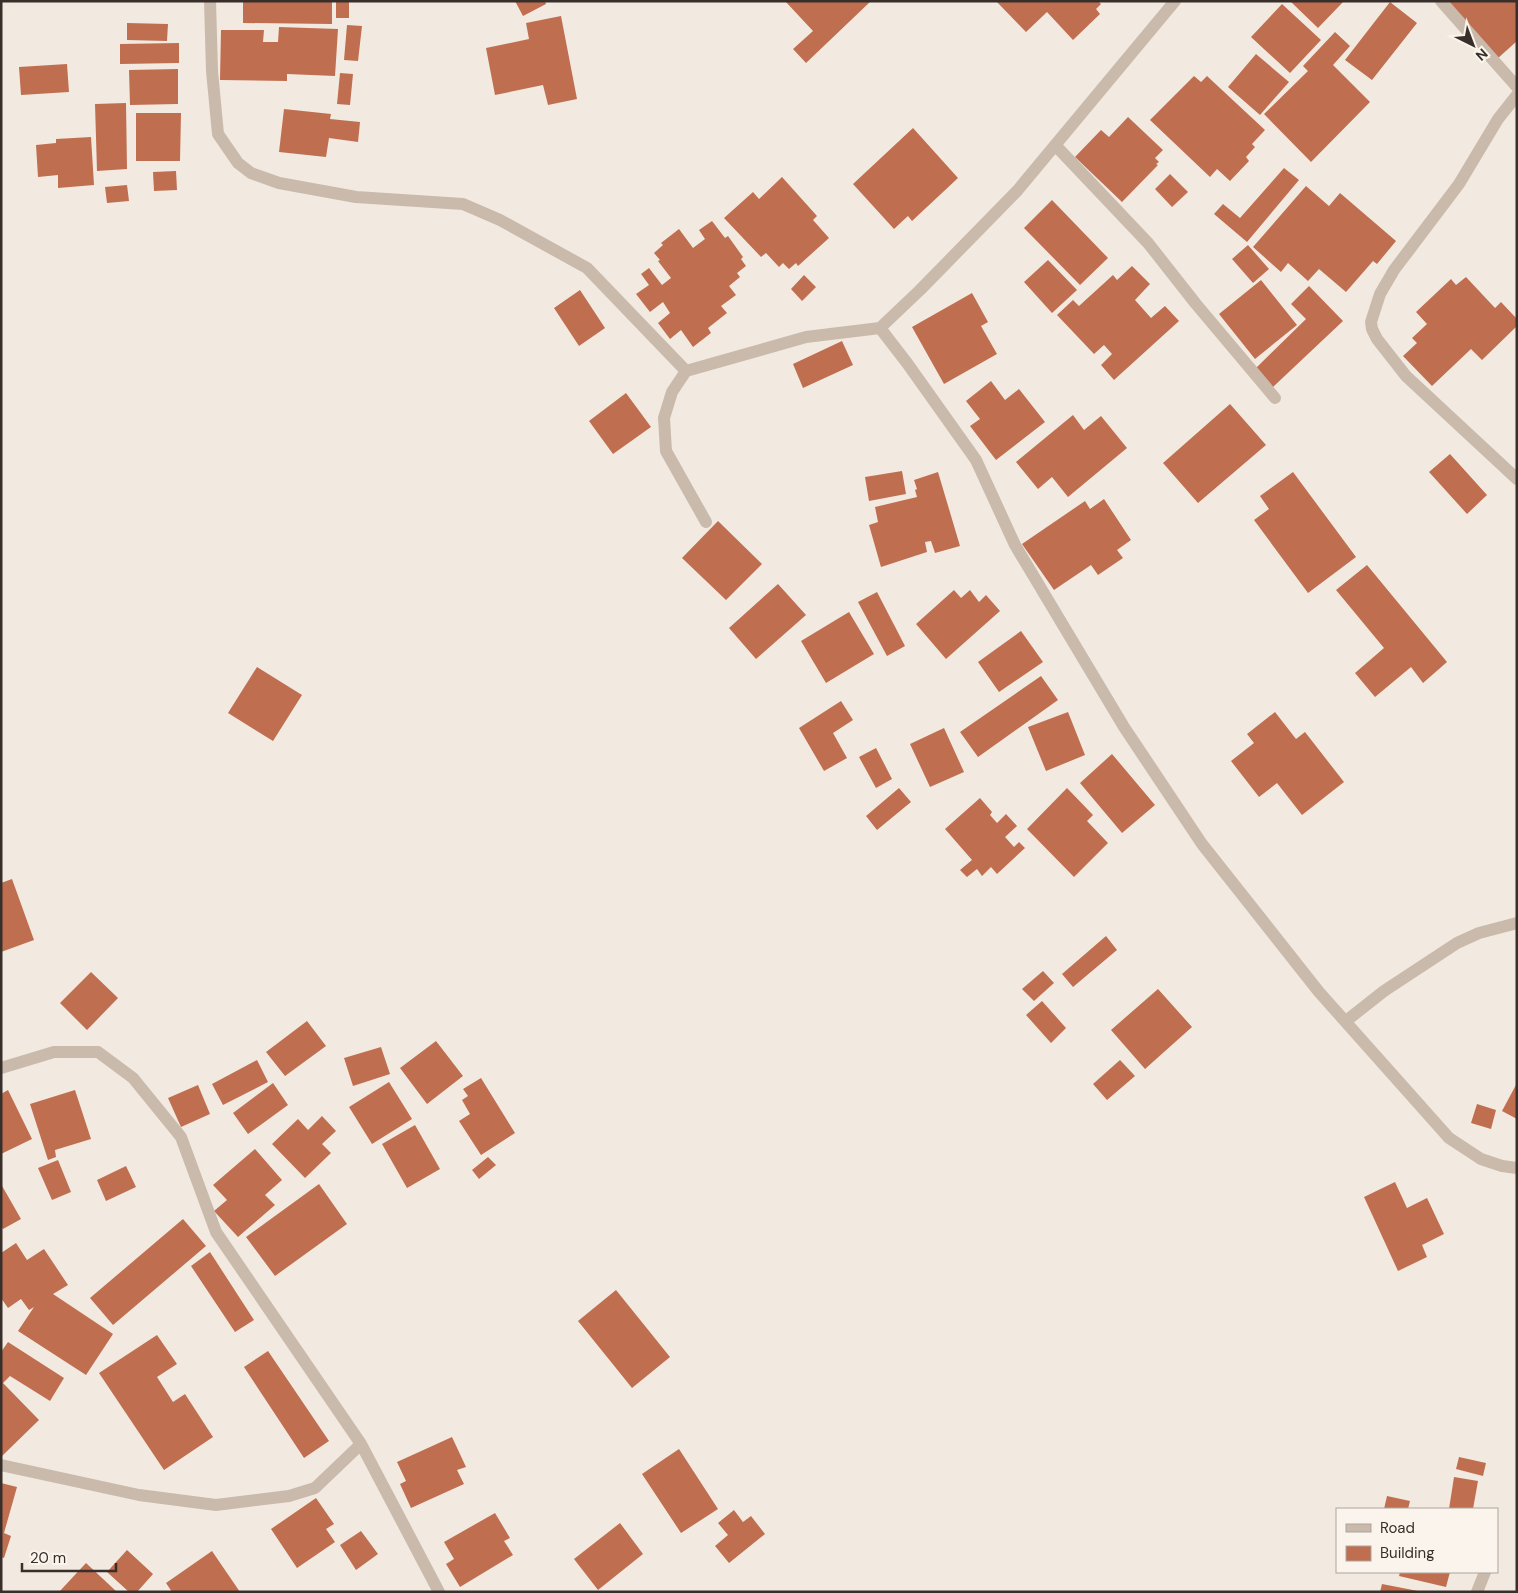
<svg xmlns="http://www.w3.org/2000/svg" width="1518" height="1593" viewBox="0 0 1518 1593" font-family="'DM Sans',sans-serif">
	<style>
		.building { fill: #c06e50 }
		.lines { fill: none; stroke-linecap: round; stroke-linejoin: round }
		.minor { stroke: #cabaac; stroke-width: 12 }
	</style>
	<rect width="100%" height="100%" fill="#f2eae0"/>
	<path class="building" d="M 243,1 L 332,1 L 332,24 L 243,23 Z
		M 336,1 L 349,1 L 349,18 L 336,18 Z
		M 515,1 L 545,1 L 546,4 L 523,16 Z
		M 785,1 L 871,1 L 806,63 L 793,49 L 813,31 Z
		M 996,1 L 1098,1 L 1101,4 L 1096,9 L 1100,14 L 1073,40 L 1047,12 L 1026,32 Z
		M 1290,1 L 1344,1 L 1318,28 Z
		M 1446,1 L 1517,1 L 1517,41 L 1497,59 Z
		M 1390,2 L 1417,23 L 1372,80 L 1345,60 Z
		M 1282,4 L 1321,40 L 1290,73 L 1251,37 Z
		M 561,16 L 577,99 L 548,105 L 543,85 L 495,95 L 486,48 L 529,39 L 526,23 Z
		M 127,23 L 168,24 L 167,41 L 127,40 Z
		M 347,25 L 362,26 L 358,61 L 344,60 Z
		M 279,27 L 338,29 L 335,76 L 287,74 L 287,81 L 220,80 L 221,30 L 264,30 L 263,42 L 278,42 Z
		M 1335,32 L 1350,46 L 1333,65 L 1370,102 L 1311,162 L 1264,114 L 1308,71 L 1303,66 Z
		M 179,43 L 179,63 L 120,64 L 120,44 Z
		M 1256,54 L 1289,82 L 1260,115 L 1228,87 Z
		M 67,64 L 69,92 L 21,95 L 19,67 Z
		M 178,69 L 178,104 L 130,105 L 129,70 Z
		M 340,73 L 353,74 L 350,105 L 337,104 Z
		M 1194,76 L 1201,82 L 1207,76 L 1265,130 L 1252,144 L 1255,147 L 1246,157 L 1249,161 L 1230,181 L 1217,169 L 1210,177 L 1150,120 Z
		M 126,103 L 127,169 L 97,171 L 95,104 Z
		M 284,109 L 331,114 L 330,119 L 360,122 L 358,142 L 329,138 L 326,157 L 279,152 Z
		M 136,113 L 181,113 L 180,161 L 136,161 Z
		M 1128,117 L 1163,150 L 1155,158 L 1159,162 L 1156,164 L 1158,165 L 1122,202 L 1075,157 L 1101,130 L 1109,137 Z
		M 913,128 L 958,178 L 912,221 L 908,216 L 894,229 L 853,184 Z
		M 91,137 L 94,185 L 58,188 L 58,175 L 38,177 L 36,145 L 56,143 L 56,139 Z
		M 1284,168 L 1299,180 L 1247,242 L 1214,214 L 1223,204 L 1240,218 Z
		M 176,171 L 177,190 L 154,191 L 153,172 Z
		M 1170,174 L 1188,192 L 1172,207 L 1155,189 Z
		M 782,177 L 817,216 L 813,220 L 829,238 L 798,266 L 796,263 L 789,269 L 783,263 L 779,267 L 766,253 L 761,257 L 724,218 L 753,192 L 759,199 Z
		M 127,185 L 129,201 L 107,203 L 105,187 Z
		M 1306,186 L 1329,206 L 1340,193 L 1396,241 L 1377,264 L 1373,261 L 1346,292 L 1319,269 L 1308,281 L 1288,263 L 1281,272 L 1253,247 Z
		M 1052,200 L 1108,258 L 1080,285 L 1024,228 Z
		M 712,221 L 725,238 L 728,236 L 743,257 L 741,259 L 746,266 L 737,273 L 740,277 L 729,286 L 736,295 L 721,306 L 727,313 L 708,328 L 711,333 L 693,347 L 681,330 L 670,339 L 658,323 L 670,313 L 663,302 L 650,312 L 636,294 L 649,285 L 641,274 L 649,268 L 662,285 L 671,278 L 658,261 L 660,260 L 654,253 L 663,245 L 661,243 L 679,229 L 693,248 L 705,239 L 699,230 Z
		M 1248,245 L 1269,269 L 1253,283 L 1232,259 Z
		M 1048,260 L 1077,290 L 1052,313 L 1024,282 Z
		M 1132,266 L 1150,284 L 1135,300 L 1151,318 L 1165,306 L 1179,321 L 1114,380 L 1101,365 L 1112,354 L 1104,345 L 1094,354 L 1057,315 L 1073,300 L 1079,306 L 1113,275 L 1117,280 Z
		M 804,275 L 816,287 L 802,301 L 791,289 Z
		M 1466,277 L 1495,308 L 1501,302 L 1517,319 L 1517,326 L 1482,360 L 1471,349 L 1432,386 L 1403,356 L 1417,343 L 1412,338 L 1427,324 L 1416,312 L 1451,279 L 1456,285 Z
		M 1261,280 L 1297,325 L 1255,359 L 1219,314 Z
		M 1309,286 L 1343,321 L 1273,387 L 1256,368 L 1306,319 L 1291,304 Z
		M 580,290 L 605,328 L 579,346 L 554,308 Z
		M 972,293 L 988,322 L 981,326 L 997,354 L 944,384 L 912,327 Z
		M 842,341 L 853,365 L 803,388 L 793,364 Z
		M 991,381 L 1005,400 L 1019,389 L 1045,422 L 996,460 L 970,426 L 980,419 L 966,401 Z
		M 626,393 L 651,427 L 613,454 L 589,421 Z
		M 1230,404 L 1266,445 L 1198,503 L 1163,463 Z
		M 1073,415 L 1084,430 L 1101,416 L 1127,448 L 1068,497 L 1052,477 L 1038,489 L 1016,462 Z
		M 1450,454 L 1487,495 L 1467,514 L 1429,472 Z
		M 902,471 L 906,494 L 869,501 L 865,477 Z
		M 938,472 L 960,546 L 935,553 L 931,541 L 925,542 L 927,552 L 881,567 L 869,525 L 878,522 L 875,507 L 917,497 L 915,490 L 917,489 L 914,480 Z
		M 1293,472 L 1356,557 L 1308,593 L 1254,520 L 1269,509 L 1260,496 Z
		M 1104,499 L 1131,540 L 1117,550 L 1123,558 L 1098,575 L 1091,565 L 1054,590 L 1022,544 L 1085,501 L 1090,509 Z
		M 718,521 L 762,564 L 726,600 L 682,558 Z
		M 1367,565 L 1447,662 L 1423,683 L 1411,667 L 1375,697 L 1355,673 L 1384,648 L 1336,590 Z
		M 778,584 L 806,615 L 756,659 L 729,628 Z
		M 954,590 L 961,598 L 970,590 L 979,602 L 986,595 L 1000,611 L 946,659 L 916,624 Z
		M 877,592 L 905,646 L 887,656 L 858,602 Z
		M 849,612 L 874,654 L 826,683 L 801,641 Z
		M 1021,631 L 1043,662 L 999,692 L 978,662 Z
		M 257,667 L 302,695 L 273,741 L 228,713 Z
		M 1041,676 L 1058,700 L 978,757 L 960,732 Z
		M 841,701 L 853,720 L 833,733 L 847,758 L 824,771 L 799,728 Z
		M 1068,712 L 1085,755 L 1046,771 L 1028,727 Z
		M 1275,712 L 1296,739 L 1305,732 L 1344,782 L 1302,815 L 1277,783 L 1259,797 L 1231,761 L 1254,743 L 1247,734 Z
		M 944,728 L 964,772 L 930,787 L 910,744 Z
		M 876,748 L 892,779 L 876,788 L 859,757 Z
		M 1112,754 L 1155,805 L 1122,833 L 1080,783 Z
		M 899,788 L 911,802 L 877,830 L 866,816 Z
		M 1067,788 L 1093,815 L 1087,821 L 1108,843 L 1074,877 L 1027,829 Z
		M 980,798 L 992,812 L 990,815 L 997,823 L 1006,814 L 1017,826 L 1005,837 L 1014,847 L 1019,842 L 1025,848 L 997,874 L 991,867 L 982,876 L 977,869 L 967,877 L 960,870 L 972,860 L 945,829 Z
		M 12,879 L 34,940 L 1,952 L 1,883 Z
		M 1106,936 L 1117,950 L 1073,987 L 1062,974 Z
		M 1043,971 L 1054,983 L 1034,1001 L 1022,989 Z
		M 91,972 L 118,998 L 87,1030 L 60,1003 Z
		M 1158,989 L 1192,1027 L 1145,1069 L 1111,1030 Z
		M 1042,1001 L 1066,1028 L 1051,1043 L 1026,1015 Z
		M 307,1021 L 326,1046 L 285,1076 L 266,1052 Z
		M 436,1041 L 463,1076 L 427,1104 L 400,1068 Z
		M 381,1047 L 390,1074 L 353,1086 L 344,1058 Z
		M 257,1060 L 268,1082 L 223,1105 L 212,1084 Z
		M 1120,1060 L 1135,1076 L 1107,1100 L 1093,1084 Z
		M 481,1078 L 515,1133 L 481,1155 L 459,1121 L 470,1114 L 462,1100 L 468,1096 L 463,1089 Z
		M 389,1082 L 412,1119 L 372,1144 L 349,1107 Z
		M 273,1083 L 288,1105 L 248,1134 L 233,1113 Z
		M 1517,1083 L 1517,1119 L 1502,1111 Z
		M 198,1085 L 210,1114 L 181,1127 L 168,1098 Z
		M 8,1090 L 32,1139 L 1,1154 L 1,1094 Z
		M 75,1090 L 91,1139 L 55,1150 L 56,1157 L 48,1160 L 30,1104 Z
		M 1477,1104 L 1496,1110 L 1491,1129 L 1471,1123 Z
		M 322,1116 L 336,1131 L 322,1144 L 331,1153 L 305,1178 L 272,1144 L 298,1119 L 308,1130 Z
		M 415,1125 L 440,1169 L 407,1188 L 382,1144 Z
		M 255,1149 L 282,1180 L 265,1195 L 275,1205 L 238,1237 L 214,1211 L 227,1200 L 213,1185 Z
		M 488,1157 L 496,1165 L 479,1179 L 472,1170 Z
		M 58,1160 L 71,1192 L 52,1200 L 38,1168 Z
		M 126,1166 L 136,1187 L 106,1201 L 97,1180 Z
		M 1395,1182 L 1407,1208 L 1427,1198 L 1444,1234 L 1422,1245 L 1427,1257 L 1398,1271 L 1364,1197 Z
		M 1,1184 L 21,1219 L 3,1229 L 1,1226 Z
		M 319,1184 L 347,1224 L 275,1276 L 246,1237 Z
		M 183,1219 L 206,1246 L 113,1325 L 90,1298 Z
		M 16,1243 L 27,1260 L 44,1249 L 68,1285 L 53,1294 L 113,1334 L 86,1375 L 18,1331 L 34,1307 L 29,1310 L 21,1299 L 8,1308 L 1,1298 L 1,1253 Z
		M 210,1252 L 254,1320 L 235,1332 L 191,1266 Z
		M 616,1290 L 670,1357 L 632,1388 L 578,1321 Z
		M 157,1335 L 177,1364 L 157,1377 L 173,1402 L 185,1394 L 213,1437 L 164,1470 L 99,1373 Z
		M 8,1342 L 64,1378 L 50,1401 L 10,1376 L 3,1383 L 39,1420 L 1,1457 L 1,1352 Z
		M 268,1351 L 329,1441 L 304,1458 L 244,1367 Z
		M 452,1437 L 466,1467 L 457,1470 L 464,1484 L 411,1508 L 400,1484 L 406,1481 L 397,1462 Z
		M 679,1449 L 718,1509 L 681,1533 L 642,1474 Z
		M 1459,1457 L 1486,1463 L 1483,1476 L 1456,1469 Z
		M 1454,1477 L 1478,1481 L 1473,1509 L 1449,1509 Z
		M 1,1483 L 17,1487 L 4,1533 L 11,1536 L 4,1558 L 1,1557 Z
		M 1387,1496 L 1410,1501 L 1408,1509 L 1384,1509 Z
		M 316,1498 L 334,1524 L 326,1529 L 335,1542 L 297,1568 L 271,1529 Z
		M 734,1510 L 743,1522 L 751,1516 L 765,1534 L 729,1563 L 715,1546 L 728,1535 L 718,1523 Z
		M 495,1513 L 510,1538 L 504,1541 L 513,1555 L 460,1587 L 446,1564 L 454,1559 L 444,1542 Z
		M 620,1523 L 643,1554 L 598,1590 L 574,1559 Z
		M 361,1531 L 378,1554 L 356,1570 L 340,1545 Z
		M 127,1550 L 153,1574 L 137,1592 L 129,1592 L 107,1572 Z
		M 212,1551 L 240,1592 L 172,1592 L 166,1583 Z
		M 86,1563 L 117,1592 L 59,1592 Z
		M 1400,1572 L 1450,1572 L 1446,1587 L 1399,1576 Z
		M 1382,1584 L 1418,1591 L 1418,1592 L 1380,1592 Z"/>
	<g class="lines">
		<path class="minor" d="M 210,1 L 212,71 L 218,134 L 238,163 L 251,173 L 279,183 L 356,197 L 463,204 L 500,220 L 587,268 L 686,371 L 806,337 L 880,328 L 907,363 L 976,460 L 1015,545 L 1124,727 L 1202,844 L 1319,992 L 1449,1138 L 1481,1159 L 1502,1166 L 1517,1168
			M 1441,1 L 1517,87
			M 1517,95 L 1498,119 L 1459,184 L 1394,270 L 1380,294 L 1371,322 L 1372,329 L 1377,339 L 1406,376 L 1517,479
			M 1056,146 L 1148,243 L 1196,304 L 1275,398
			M 880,328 L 920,290 L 1017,191 L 1175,1
			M 686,371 L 672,392 L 664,418 L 666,451 L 706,522
			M 1346,1021 L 1384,991 L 1457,943 L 1479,933 L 1517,923
			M 1,1068 L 54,1052 L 98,1052 L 133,1078 L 181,1137 L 216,1232 L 361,1444 L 439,1592
			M 1,1465 L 139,1495 L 216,1505 L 289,1496 L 315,1488 L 361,1444
			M 1477,1592 L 1485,1572"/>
	</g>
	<rect width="1518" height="1593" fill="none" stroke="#382f2b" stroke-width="5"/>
	<rect x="1336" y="1508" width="162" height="65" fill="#faf4ec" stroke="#aca59f"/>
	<rect x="1346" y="1524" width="25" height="8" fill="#cabaac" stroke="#aca59f"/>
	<text x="1380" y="1533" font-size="15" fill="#382f2b">Road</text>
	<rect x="1346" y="1546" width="25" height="15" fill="#c06e50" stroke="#aca59f"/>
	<text x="1380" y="1558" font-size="15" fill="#382f2b">Building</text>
	<g transform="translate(1473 45) rotate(138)" stroke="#faf4ec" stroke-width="4" paint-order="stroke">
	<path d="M0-4L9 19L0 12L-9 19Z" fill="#382f2b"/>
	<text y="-8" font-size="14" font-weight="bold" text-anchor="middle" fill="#382f2b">N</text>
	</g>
	<path d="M22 1563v8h94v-8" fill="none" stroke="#382f2b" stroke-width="2.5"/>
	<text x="30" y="1563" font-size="15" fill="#382f2b" stroke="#faf4ec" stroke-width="4" paint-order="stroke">20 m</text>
</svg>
